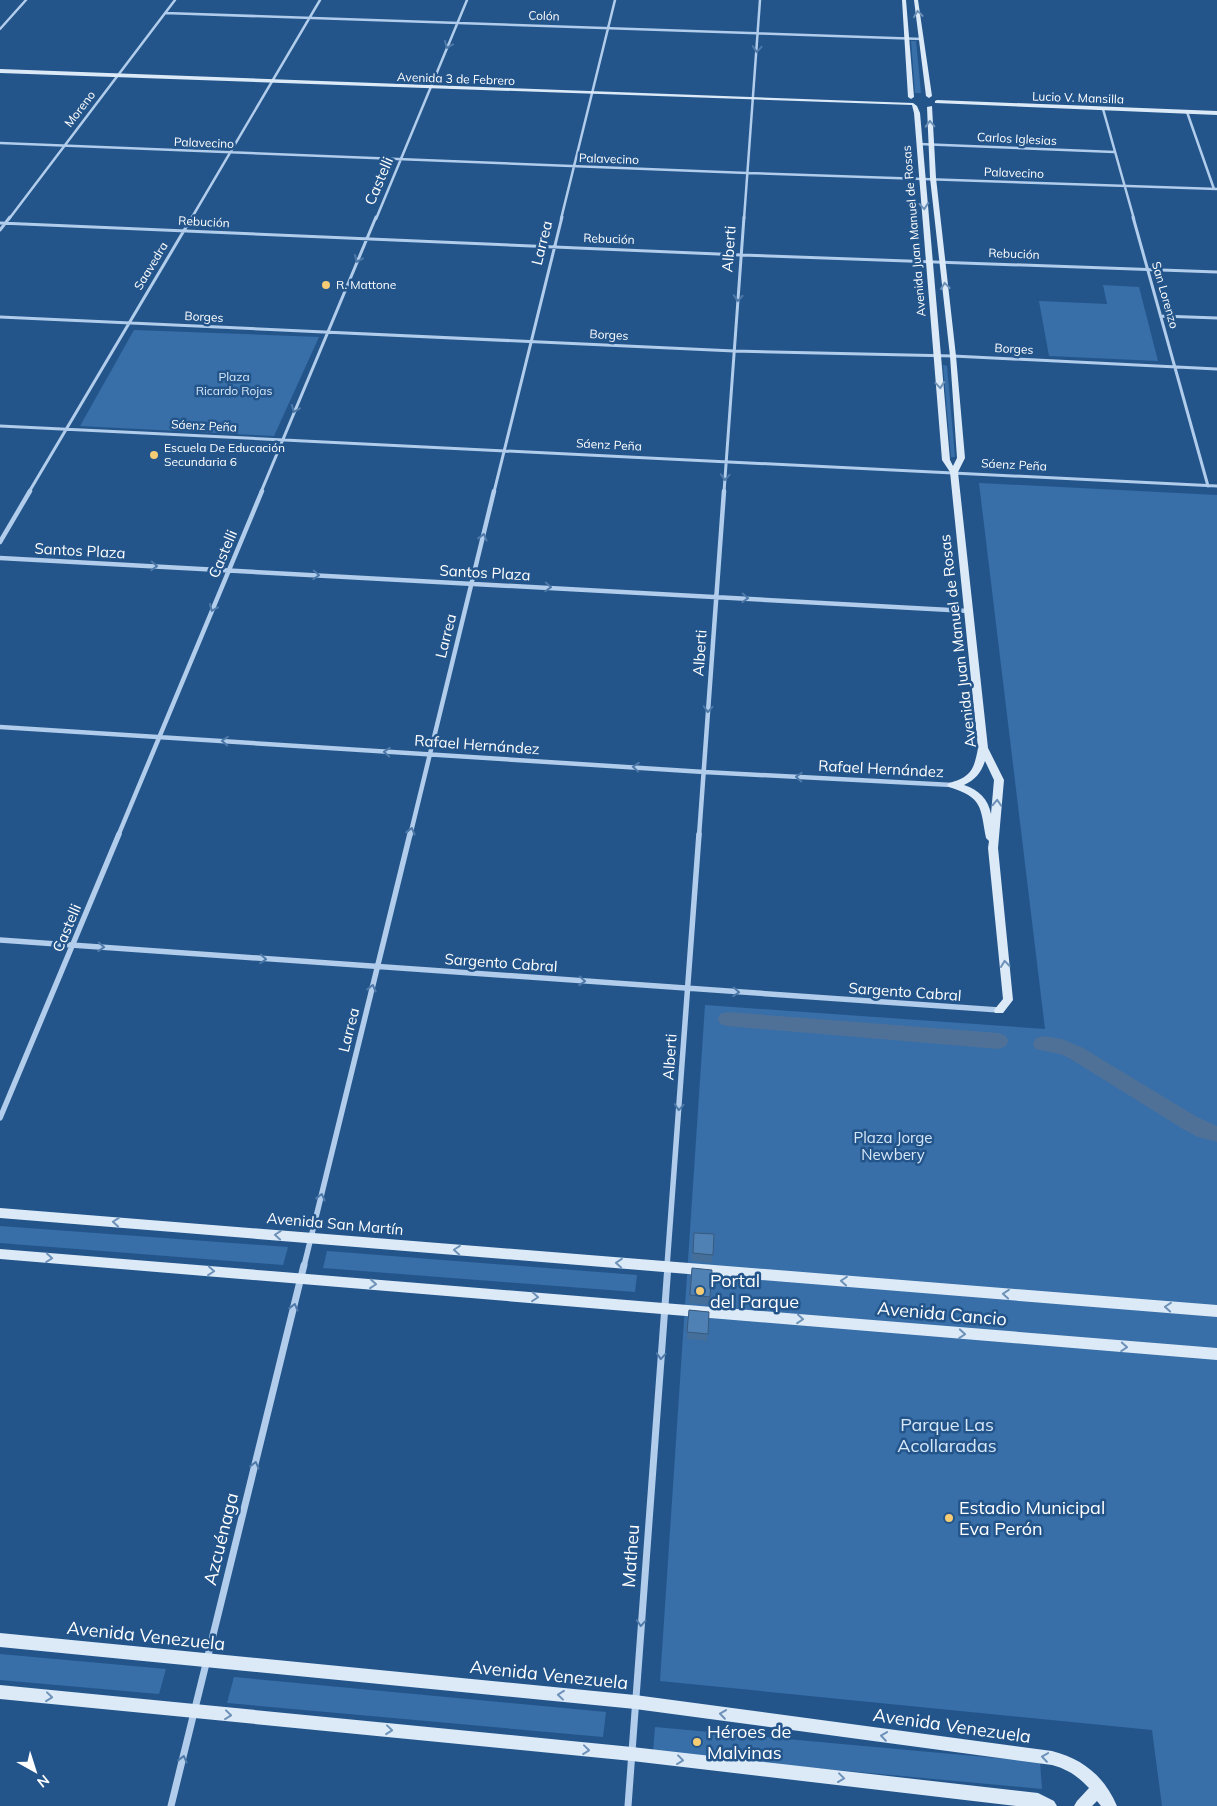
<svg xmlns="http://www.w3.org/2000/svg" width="1217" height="1806" viewBox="0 0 1217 1806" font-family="Mulish,sans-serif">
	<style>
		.green { fill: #386fa8 }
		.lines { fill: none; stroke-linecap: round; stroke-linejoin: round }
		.canal { fill: #4f7198; fill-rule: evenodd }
		.street-far4 { stroke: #b1cdeb; stroke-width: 2.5 }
		.street-far3 { stroke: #b1cdeb; stroke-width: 3 }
		.street-far2 { stroke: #b1cdeb; stroke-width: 4.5 }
		.street-far1 { stroke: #b1cdeb; stroke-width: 5.5 }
		.street { stroke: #b1cdeb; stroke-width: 7 }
		.secondary { fill: #dceaf8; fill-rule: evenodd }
		.wall { fill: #456f9b }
		.building { fill: #5081b4; stroke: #385a7e }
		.oneway { stroke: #6d91b7 }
		.oneway2 { stroke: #4e79a8 }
		.poi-dot { fill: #f5cb74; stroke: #23558b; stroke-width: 2 }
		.labels { text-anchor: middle; stroke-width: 5; stroke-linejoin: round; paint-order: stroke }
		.far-street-label { font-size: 12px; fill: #fff; stroke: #23558b }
		.far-poi-label { font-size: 12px; fill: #fff; stroke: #23558b; text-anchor: start }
		.far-park-label { font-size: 12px; fill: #d6e7f8; stroke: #23558b }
		.street-label { font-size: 15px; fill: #fff; stroke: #23558b }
		.park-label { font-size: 15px; fill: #d6e7f8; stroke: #23558b }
		.near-poi-label { font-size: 18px; fill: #fff; stroke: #23558b; text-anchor: start }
		.near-street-label { font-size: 18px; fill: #fff; stroke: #23558b }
		.near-park-label { font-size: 18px; fill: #d6e7f8; stroke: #23558b }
	</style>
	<rect width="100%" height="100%" fill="#23558b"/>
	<path class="green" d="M 911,41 L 916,41 L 921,93 L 915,93 Z
		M 1103,285 L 1139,287 L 1158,361 L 1049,356 L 1039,301 L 1107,304 Z
		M 134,330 L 319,337 L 274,436 L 80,426 Z
		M 943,365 L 947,366 L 955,457 L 951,457 Z
		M 979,483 L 1217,495 L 1217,1806 L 1162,1806 L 1152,1730 L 660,1681 L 705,1005 L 1045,1029 Z
		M 0,1226 L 288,1247 L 283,1265 L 0,1243 Z
		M 327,1251 L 637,1275 L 635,1292 L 323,1268 Z
		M 0,1654 L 166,1669 L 159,1694 L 0,1680 Z
		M 234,1677 L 606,1712 L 603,1737 L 227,1703 Z
		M 655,1727 L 1040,1762 L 1042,1789 L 653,1753 Z"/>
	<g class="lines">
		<path class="canal" d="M 727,1012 L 999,1033 L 1006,1036 L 1008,1041 L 1006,1046 L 999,1049 L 727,1026 L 720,1024 L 718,1019 L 720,1014 Z
			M 1042,1036 L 1062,1039 L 1083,1048 L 1197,1117 L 1217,1126 L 1217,1142 L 1198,1137 L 1183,1129 L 1069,1058 L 1060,1054 L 1035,1049 L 1033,1044 L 1035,1039 Z"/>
		<path class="street-far4" d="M 165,13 L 922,39
			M 0,29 L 26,0
			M 1103,109 L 1134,219
			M 1187,112 L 1214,189
			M 0,143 L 747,173 L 1217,189
			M 919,144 L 1114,152
			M 9,219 L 175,0
			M 191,219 L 320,0
			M 376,219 L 467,0
			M 561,219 L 615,0
			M 744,219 L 760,0"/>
		<path class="street-far3" d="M 1133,217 L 1208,486
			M 0,223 L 741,255 L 1217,272
			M 0,230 L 10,217
			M 1161,316 L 1217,318
			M 0,317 L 734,351 L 953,356 L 1217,369
			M 0,426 L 1217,486
			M 29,492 L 192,217
			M 261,492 L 376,217
			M 494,492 L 562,217
			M 724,492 L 744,217"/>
		<path class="street-far2" d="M 0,542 L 30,491
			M 0,558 L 968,611
			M 0,727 L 704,772 L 952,785
			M 118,836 L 262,491
			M 410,836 L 494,491
			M 699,836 L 724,491"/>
		<path class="street-far1" d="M 0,940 L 999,1010
			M 0,1118 L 119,834
			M 304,1266 L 410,834
			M 667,1266 L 699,834"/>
		<path class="street" d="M 171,1806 L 304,1265
			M 628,1806 L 668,1265"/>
		<path class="secondary" d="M 902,0 L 906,0 L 914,97 L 911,99 L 908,97 Z
			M 914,0 L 918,0 L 932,96 L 929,98 L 926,96 Z
			M 0,69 L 913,103 L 917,106 L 920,113 L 950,460 L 953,466 L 957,458 L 950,356 L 930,178 L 927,107 L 932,106 L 936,178 L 956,356 L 965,458 L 958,472 L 988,748 L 1004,780 L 998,848 L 1013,1000 L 1003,1013 L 995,1013 L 994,1010 L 1003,999 L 988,848 L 989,841 L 986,838 C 980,806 983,798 949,787 L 947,785 L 949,783 C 971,777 974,770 978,748 L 950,472 L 942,460 L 914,113 L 912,105 L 0,73 ZM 985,761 L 994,780 L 991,814 C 988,799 979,790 964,785 C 975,780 981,773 985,761 Z
			M 937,100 L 1217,111 L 1217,115 L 935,103 L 935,101 Z
			M 0,1208 L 1217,1305 L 1217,1317 L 0,1218 Z
			M 0,1249 L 1217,1348 L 1217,1360 L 0,1259 Z
			M 0,1633 L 635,1695 L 1052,1751 C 1083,1759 1104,1776 1117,1806 L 1101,1806 L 1097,1801 L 1092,1806 L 1074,1806 L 1077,1801 L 1089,1788 C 1078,1776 1067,1769 1052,1765 L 635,1709 L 0,1647 Z
			M 0,1685 L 632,1747 L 1038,1793 L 1054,1801 L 1057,1806 L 1016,1806 L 632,1761 L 0,1699 Z"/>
	</g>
	<path class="wall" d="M 694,1233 L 714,1234 L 712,1263 L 692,1261 Z
		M 692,1268 L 710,1297 L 709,1305 L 689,1303 Z
		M 689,1310 L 709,1312 L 707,1341 L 687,1339 Z"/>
	<path class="building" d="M 694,1233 L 714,1234 L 713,1255 L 693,1253 Z
		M 692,1268 L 712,1270 L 710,1297 L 690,1295 Z
		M 689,1310 L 709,1312 L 708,1334 L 687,1332 Z"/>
	<defs><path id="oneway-chevron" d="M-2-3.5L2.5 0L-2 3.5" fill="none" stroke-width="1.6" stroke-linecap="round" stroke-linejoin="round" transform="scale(1.25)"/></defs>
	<g class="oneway">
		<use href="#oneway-chevron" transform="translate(918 14) rotate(-98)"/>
		<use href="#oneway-chevron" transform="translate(930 124) rotate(-92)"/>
		<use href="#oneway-chevron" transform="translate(924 206) rotate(85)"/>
		<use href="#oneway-chevron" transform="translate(945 286) rotate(-97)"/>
		<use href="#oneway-chevron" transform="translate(940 385) rotate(85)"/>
		<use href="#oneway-chevron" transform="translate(997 803) rotate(-87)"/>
		<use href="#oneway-chevron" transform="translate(1005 964) rotate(-96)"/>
		<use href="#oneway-chevron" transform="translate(116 1222) rotate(-175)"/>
		<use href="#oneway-chevron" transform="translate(278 1235) rotate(-175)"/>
		<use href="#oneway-chevron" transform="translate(457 1250) rotate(-175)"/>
		<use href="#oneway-chevron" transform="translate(49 1258) rotate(5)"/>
		<use href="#oneway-chevron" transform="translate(619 1263) rotate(-175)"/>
		<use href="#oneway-chevron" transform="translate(211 1271) rotate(5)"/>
		<use href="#oneway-chevron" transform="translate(844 1281) rotate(-175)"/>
		<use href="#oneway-chevron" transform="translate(373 1284) rotate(5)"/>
		<use href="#oneway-chevron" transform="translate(1006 1294) rotate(-175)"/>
		<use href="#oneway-chevron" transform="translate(535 1297) rotate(5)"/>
		<use href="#oneway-chevron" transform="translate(1168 1307) rotate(-175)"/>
		<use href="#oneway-chevron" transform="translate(800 1319) rotate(5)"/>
		<use href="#oneway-chevron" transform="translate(962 1334) rotate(5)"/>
		<use href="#oneway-chevron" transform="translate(1124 1347) rotate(4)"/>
		<use href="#oneway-chevron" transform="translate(561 1695) rotate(-174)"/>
		<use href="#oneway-chevron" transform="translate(49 1697) rotate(6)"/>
		<use href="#oneway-chevron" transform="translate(723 1714) rotate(-172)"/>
		<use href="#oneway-chevron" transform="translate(228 1715) rotate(6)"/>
		<use href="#oneway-chevron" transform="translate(389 1730) rotate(6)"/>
		<use href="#oneway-chevron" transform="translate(884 1736) rotate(-172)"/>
		<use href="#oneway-chevron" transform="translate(586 1750) rotate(6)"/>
		<use href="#oneway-chevron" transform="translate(1045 1757) rotate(-172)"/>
		<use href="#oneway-chevron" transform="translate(680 1760) rotate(7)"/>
		<use href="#oneway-chevron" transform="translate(841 1778) rotate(7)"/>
	</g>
	<g class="oneway2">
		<use href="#oneway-chevron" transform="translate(448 45) rotate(113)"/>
		<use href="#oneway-chevron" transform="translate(757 49) rotate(94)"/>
		<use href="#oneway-chevron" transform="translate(358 259) rotate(113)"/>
		<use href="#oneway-chevron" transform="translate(738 298) rotate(94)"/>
		<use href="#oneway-chevron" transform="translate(295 409) rotate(112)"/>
		<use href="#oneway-chevron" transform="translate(725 477) rotate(94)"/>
		<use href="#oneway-chevron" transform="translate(483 537) rotate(-76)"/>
		<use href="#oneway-chevron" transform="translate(154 566) rotate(3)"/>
		<use href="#oneway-chevron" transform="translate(316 575) rotate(3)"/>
		<use href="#oneway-chevron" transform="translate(548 587) rotate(3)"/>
		<use href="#oneway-chevron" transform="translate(745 598) rotate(3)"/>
		<use href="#oneway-chevron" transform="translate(213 608) rotate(113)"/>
		<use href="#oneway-chevron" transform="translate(708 709) rotate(94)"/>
		<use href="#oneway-chevron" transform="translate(225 741) rotate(-176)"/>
		<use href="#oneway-chevron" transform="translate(387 752) rotate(-176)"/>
		<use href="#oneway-chevron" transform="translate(636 767) rotate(-176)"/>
		<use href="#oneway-chevron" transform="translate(799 777) rotate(-177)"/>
		<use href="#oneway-chevron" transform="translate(411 831) rotate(-76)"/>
		<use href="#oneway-chevron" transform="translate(101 947) rotate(4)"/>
		<use href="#oneway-chevron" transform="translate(263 959) rotate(4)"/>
		<use href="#oneway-chevron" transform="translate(582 981) rotate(4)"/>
		<use href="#oneway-chevron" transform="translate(372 988) rotate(-76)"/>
		<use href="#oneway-chevron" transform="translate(736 992) rotate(4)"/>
		<use href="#oneway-chevron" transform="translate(679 1107) rotate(94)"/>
		<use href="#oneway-chevron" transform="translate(321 1197) rotate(-76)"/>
		<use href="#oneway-chevron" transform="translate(294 1307) rotate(-76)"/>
		<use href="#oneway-chevron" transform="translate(661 1356) rotate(94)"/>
		<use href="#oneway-chevron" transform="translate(255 1465) rotate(-76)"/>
		<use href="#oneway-chevron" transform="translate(641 1623) rotate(94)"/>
		<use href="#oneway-chevron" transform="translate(183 1759) rotate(-76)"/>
	</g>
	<g class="poi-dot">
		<circle cx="326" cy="285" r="5"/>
		<circle cx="154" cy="455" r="5"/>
		<circle cx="700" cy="1291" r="5"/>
		<circle cx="949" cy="1518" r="5"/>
		<circle cx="697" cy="1742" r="5"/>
	</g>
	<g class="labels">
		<g class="far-street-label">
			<text transform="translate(544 16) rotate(2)" y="4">Colón</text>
			<text transform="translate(456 79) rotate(2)" y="4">Avenida 3 de Febrero</text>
			<text transform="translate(1078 98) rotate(2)" y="4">Lucio V. Mansilla</text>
			<text transform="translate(80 109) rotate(-53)" y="4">Moreno</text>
			<text transform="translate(1017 139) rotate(3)" y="4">Carlos Iglesias</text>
			<text transform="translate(204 143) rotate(2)" y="4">Palavecino</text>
			<text transform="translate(609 159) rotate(2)" y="4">Palavecino</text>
			<text transform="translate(1014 173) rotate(2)" y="4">Palavecino</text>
			<text transform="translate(204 222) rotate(3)" y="4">Rebución</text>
			<text transform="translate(914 231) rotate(-95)" y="4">Avenida Juan Manuel de Rosas</text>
			<text transform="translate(609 239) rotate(2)" y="4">Rebución</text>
			<text transform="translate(1014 254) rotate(2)" y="4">Rebución</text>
			<text transform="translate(151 266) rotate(-59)" y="4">Saavedra</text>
			<text transform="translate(1165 295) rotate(74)" y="4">San Lorenzo</text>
			<text transform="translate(204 317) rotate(3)" y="4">Borges</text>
			<text transform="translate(609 335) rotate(3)" y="4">Borges</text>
			<text transform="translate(1014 349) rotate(3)" y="4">Borges</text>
			<text transform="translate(204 426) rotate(3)" y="4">Sáenz Peña</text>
			<text transform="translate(609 445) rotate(3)" y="4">Sáenz Peña</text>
			<text transform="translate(1014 465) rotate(3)" y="4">Sáenz Peña</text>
		</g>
		<g class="far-poi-label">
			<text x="336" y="289">R. Mattone</text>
			<text x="164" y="452">Escuela De Educación<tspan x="164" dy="14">Secundaria 6</tspan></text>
		</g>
		<g class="far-park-label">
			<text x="234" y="381">Plaza<tspan x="234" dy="14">Ricardo Rojas</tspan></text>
		</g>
		<g class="street-label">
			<text transform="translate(379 181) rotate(-67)" y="5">Castelli</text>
			<text transform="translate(542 243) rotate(-76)" y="5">Larrea</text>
			<text transform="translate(729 249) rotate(-86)" y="5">Alberti</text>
			<text transform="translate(80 551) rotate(3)" y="5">Santos Plaza</text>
			<text transform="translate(223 554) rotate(-67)" y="5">Castelli</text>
			<text transform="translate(485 573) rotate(3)" y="5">Santos Plaza</text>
			<text transform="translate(446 636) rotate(-76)" y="5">Larrea</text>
			<text transform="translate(958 641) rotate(-97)" y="5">Avenida Juan Manuel de Rosas</text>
			<text transform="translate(700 653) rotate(-86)" y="5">Alberti</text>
			<text transform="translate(477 745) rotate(4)" y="5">Rafael Hernández</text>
			<text transform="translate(881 769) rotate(3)" y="5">Rafael Hernández</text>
			<text transform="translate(67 928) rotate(-67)" y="5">Castelli</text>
			<text transform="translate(501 963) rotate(4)" y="5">Sargento Cabral</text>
			<text transform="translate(905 992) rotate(4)" y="5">Sargento Cabral</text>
			<text transform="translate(349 1030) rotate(-76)" y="5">Larrea</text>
			<text transform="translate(670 1057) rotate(-86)" y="5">Alberti</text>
			<text transform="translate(335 1224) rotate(5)" y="5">Avenida San Martín</text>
		</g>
		<g class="park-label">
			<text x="893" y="1143">Plaza Jorge<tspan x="893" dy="17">Newbery</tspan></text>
		</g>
		<g class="near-poi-label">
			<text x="710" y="1287">Portal<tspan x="710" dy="21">del Parque</tspan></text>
			<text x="959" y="1514">Estadio Municipal<tspan x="959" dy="21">Eva Perón</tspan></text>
			<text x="707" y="1738">Héroes de<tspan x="707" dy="21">Malvinas</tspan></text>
		</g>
		<g class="near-street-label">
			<text transform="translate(942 1314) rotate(5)" y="6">Avenida Cancio</text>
			<text transform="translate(221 1539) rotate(-76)" y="6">Azcuénaga</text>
			<text transform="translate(631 1556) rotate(-86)" y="6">Matheu</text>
			<text transform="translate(146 1636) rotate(6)" y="6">Avenida Venezuela</text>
			<text transform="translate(549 1675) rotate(6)" y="6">Avenida Venezuela</text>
			<text transform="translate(952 1726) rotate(8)" y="6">Avenida Venezuela</text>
		</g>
		<g class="near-park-label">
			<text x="947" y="1431">Parque Las<tspan x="947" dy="21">Acollaradas</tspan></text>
		</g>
	</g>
	<g transform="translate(35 1771) rotate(141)" stroke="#23558b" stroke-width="4" paint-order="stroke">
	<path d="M0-4L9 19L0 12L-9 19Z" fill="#ffffff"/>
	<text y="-8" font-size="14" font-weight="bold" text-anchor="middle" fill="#ffffff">N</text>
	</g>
</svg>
